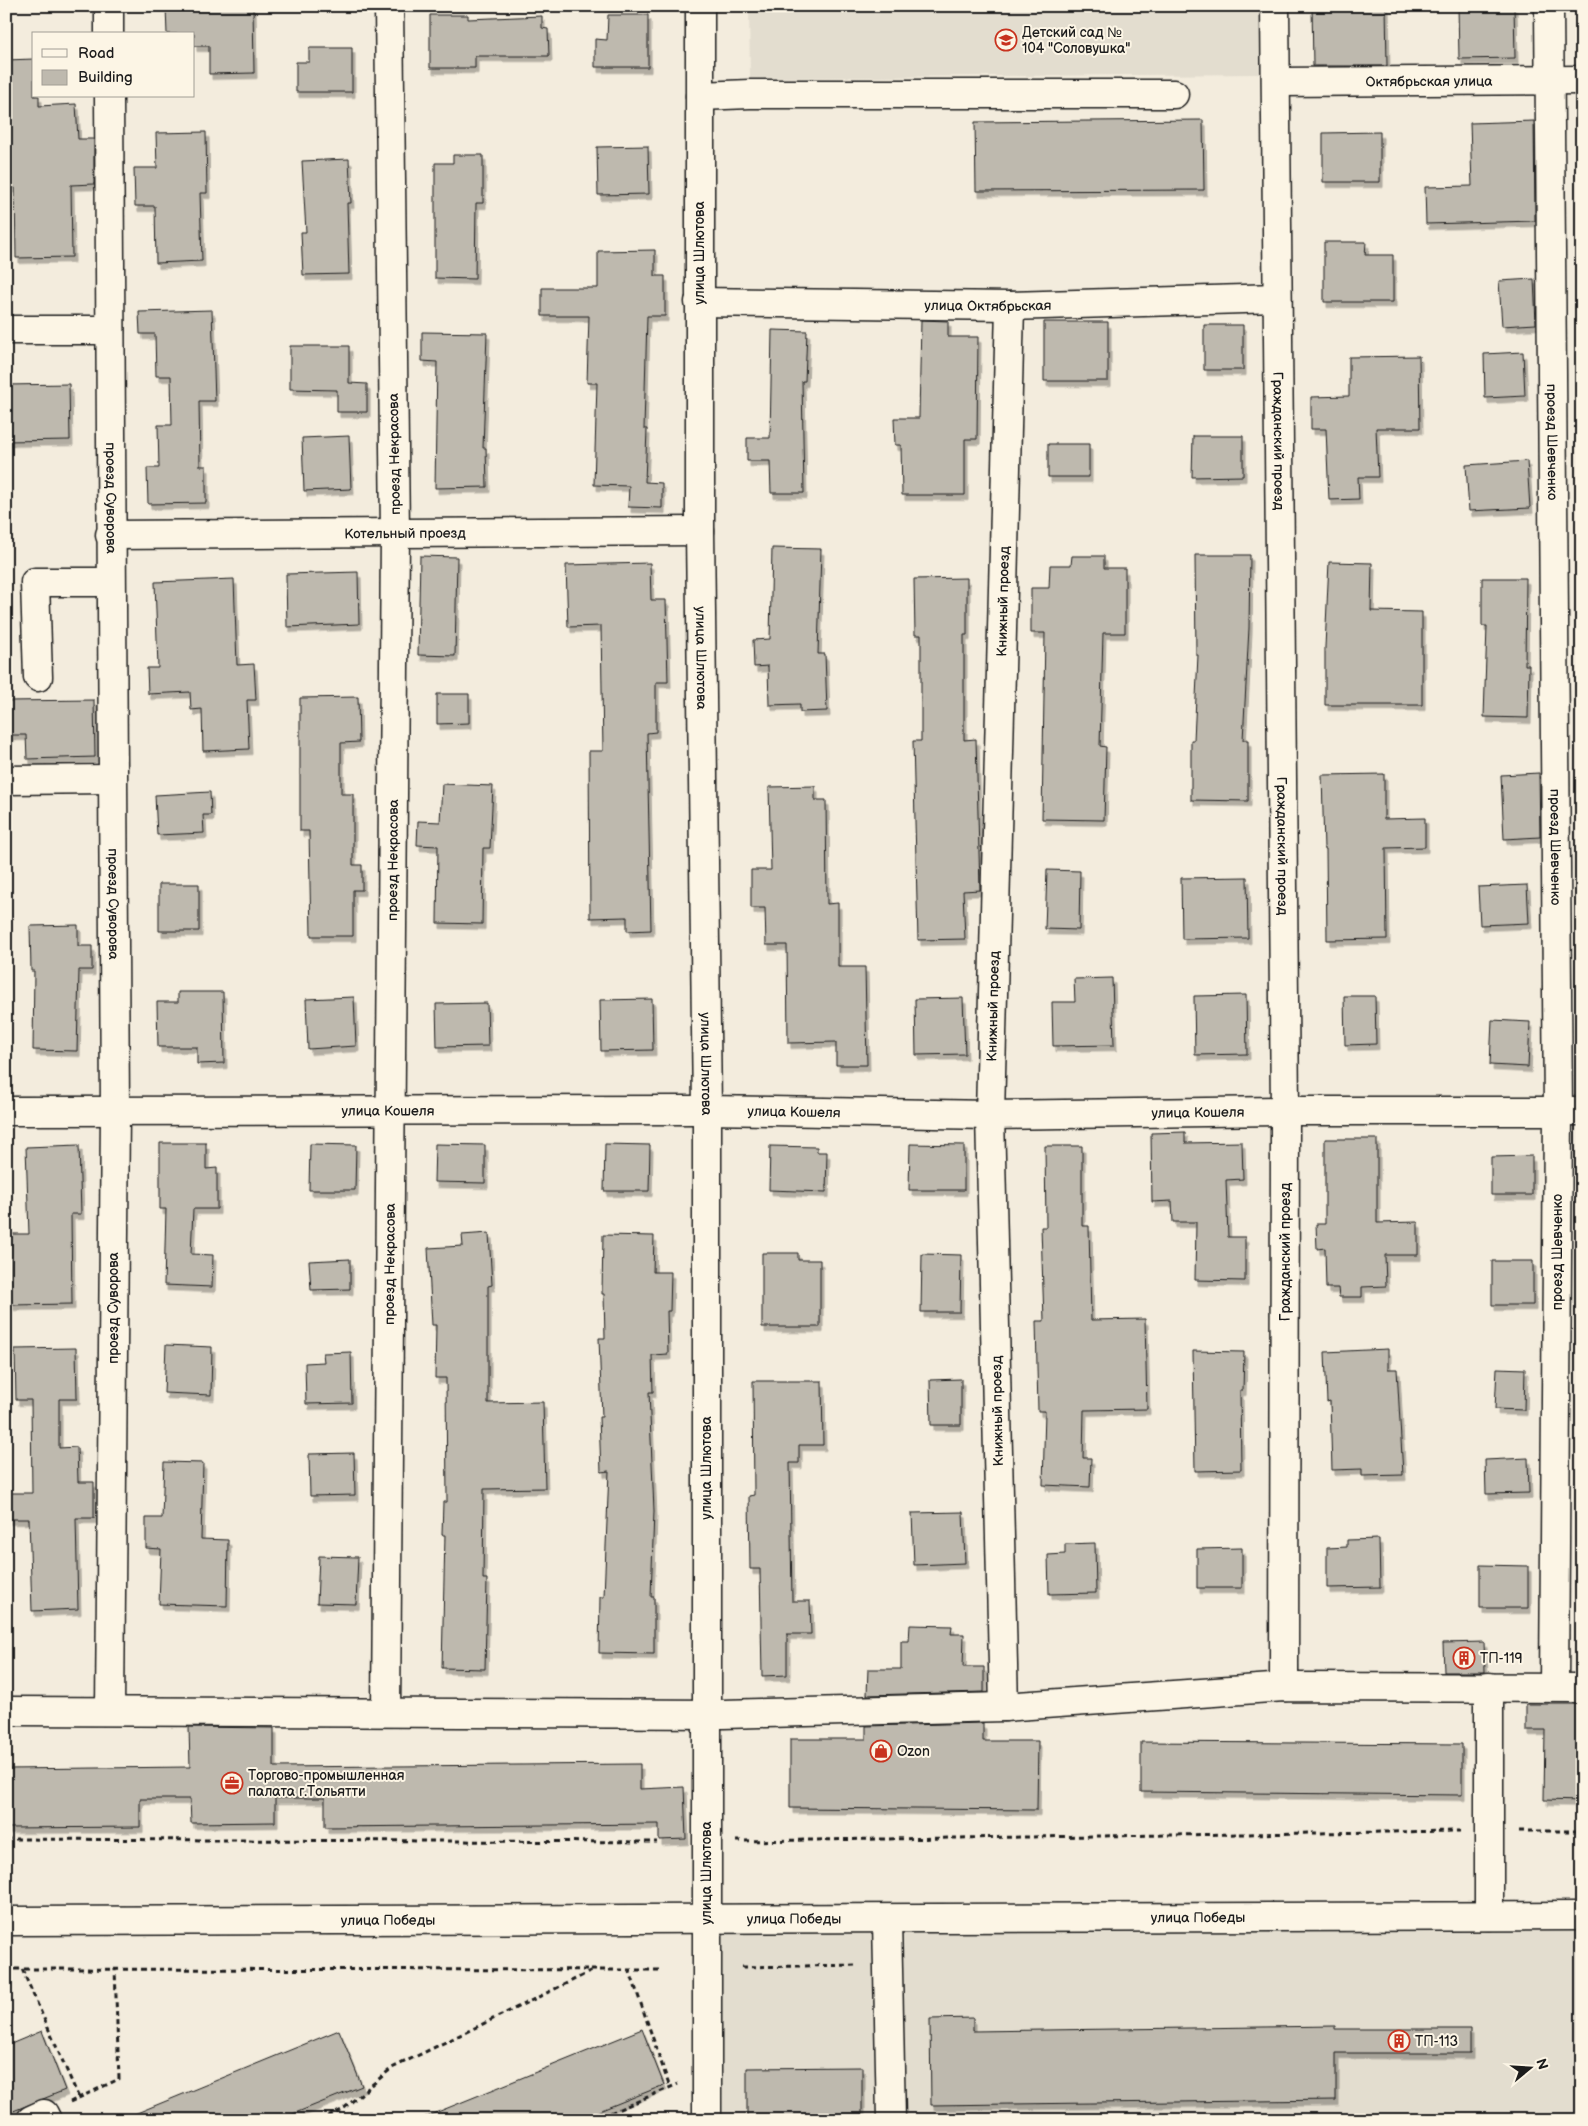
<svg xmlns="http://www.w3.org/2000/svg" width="1588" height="2126" viewBox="0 0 1588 2126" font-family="'Balsamiq Sans',sans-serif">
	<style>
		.built { fill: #e3ddcf }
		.building { fill: #beb9ae; stroke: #1c1c1c; filter: url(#shadow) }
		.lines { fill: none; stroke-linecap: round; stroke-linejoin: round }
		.minor-casing { stroke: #1c1c1c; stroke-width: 31 }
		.major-casing { stroke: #1c1c1c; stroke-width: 31 }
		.path { stroke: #1c1c1c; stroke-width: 3; stroke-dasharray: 5 4; stroke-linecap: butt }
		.minor { stroke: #fcf5e5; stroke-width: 28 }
		.major { stroke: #fcf5e5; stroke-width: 28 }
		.labels { text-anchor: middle; stroke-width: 4; stroke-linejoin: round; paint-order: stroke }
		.poi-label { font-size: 14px; fill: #1c1c1c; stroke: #fcf5e5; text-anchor: start }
		.street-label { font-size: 14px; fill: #1c1c1c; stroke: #fcf5e5 }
	</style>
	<defs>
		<filter id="shadow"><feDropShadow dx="3" dy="5.5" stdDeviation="0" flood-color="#0004"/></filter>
	</defs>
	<rect width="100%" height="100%" fill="#f3ecdd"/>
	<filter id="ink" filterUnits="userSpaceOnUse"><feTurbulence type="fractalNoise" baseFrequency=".02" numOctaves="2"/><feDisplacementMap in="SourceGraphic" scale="10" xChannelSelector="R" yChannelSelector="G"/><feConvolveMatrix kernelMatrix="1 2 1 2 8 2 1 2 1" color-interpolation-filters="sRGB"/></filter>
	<g filter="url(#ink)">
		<path class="built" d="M 749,6 L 1261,6 L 1263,74 L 750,78 Z
			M 1582,1926 L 1582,2120 L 723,2120 L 720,1931 Z"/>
		<path class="building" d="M 253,6 L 254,73 L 209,74 L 209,46 L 194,46 L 194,34 L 167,34 L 166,7 Z
			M 1312,6 L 1386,6 L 1387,66 L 1313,66 Z
			M 1458,6 L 1514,6 L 1515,58 L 1459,59 Z
			M 430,15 L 468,15 L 468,19 L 542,16 L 542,28 L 548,29 L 549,56 L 475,56 L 475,68 L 430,68 Z
			M 608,15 L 648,15 L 648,67 L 595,67 L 595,39 L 607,40 Z
			M 309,48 L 352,48 L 352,92 L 296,92 L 296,62 L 309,62 Z
			M 34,59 L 34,96 L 39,96 L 39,106 L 76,104 L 78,139 L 94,139 L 94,184 L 71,185 L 72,257 L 16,258 L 15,188 L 6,188 L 6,60 Z
			M 1203,120 L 1204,190 L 976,191 L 975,122 Z
			M 1534,121 L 1535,221 L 1426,224 L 1425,187 L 1472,186 L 1470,123 Z
			M 206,132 L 207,193 L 200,193 L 202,261 L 156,263 L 155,206 L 135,206 L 134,168 L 157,168 L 156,133 Z
			M 1380,132 L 1380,182 L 1323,182 L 1323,133 Z
			M 648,146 L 649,194 L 598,195 L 597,147 Z
			M 453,155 L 483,155 L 483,203 L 476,203 L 475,279 L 435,278 L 435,163 L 453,163 Z
			M 349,159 L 351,203 L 347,203 L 349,274 L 303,275 L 301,232 L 306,232 L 302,161 Z
			M 1324,242 L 1366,242 L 1365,255 L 1393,255 L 1393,302 L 1324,302 Z
			M 655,250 L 655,276 L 665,276 L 665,316 L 647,316 L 644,429 L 647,429 L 645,482 L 662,483 L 662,508 L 628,507 L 629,486 L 594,485 L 597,383 L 587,383 L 589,316 L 542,316 L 542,288 L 598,288 L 598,251 Z
			M 1534,279 L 1536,324 L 1502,326 L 1499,281 Z
			M 212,310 L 215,401 L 199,401 L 200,466 L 206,466 L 206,503 L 148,504 L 147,468 L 159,468 L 158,425 L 172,425 L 171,376 L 156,376 L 155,334 L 140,334 L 139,312 Z
			M 921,320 L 948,321 L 948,337 L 978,337 L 977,439 L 965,439 L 965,495 L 902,495 L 901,445 L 895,445 L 894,418 L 919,418 Z
			M 1044,322 L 1108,322 L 1108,381 L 1044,381 Z
			M 1204,325 L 1243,325 L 1243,370 L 1204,370 Z
			M 772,330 L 807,331 L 805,381 L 802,381 L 804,493 L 771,493 L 770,461 L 747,461 L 747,438 L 770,438 Z
			M 422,332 L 487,333 L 483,448 L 486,448 L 487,487 L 435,488 L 437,362 L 422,361 Z
			M 290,346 L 349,346 L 349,383 L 367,384 L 367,412 L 337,412 L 337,390 L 290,389 Z
			M 1523,352 L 1525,396 L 1485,398 L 1484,354 Z
			M 1419,356 L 1420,428 L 1376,428 L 1378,477 L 1358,477 L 1359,499 L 1329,500 L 1326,429 L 1311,429 L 1311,397 L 1349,396 L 1349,357 Z
			M 69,384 L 70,440 L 6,441 L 6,385 Z
			M 349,436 L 351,489 L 304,491 L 302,438 Z
			M 1193,436 L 1243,436 L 1243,476 L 1192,477 Z
			M 1048,444 L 1089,444 L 1089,477 L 1048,477 Z
			M 1527,461 L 1530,508 L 1469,511 L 1466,465 Z
			M 772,548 L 821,549 L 818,654 L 825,654 L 827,711 L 800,712 L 800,704 L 769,705 L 768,666 L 754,667 L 753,640 L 770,639 Z
			M 1195,555 L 1250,555 L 1249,628 L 1243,740 L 1248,740 L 1248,801 L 1191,800 L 1191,740 L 1194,740 L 1198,655 L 1196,655 Z
			M 420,556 L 457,557 L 455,656 L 418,655 Z
			M 1072,556 L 1104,556 L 1104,568 L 1125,568 L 1125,633 L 1103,633 L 1100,746 L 1106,747 L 1104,820 L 1042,819 L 1045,633 L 1031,633 L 1031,588 L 1049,588 L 1050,565 L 1071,565 Z
			M 1329,562 L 1372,563 L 1371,611 L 1422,612 L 1422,705 L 1325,705 L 1325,647 Z
			M 650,563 L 651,600 L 666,600 L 668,682 L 656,682 L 656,732 L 647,733 L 651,930 L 627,931 L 627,917 L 590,918 L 589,751 L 603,751 L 601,626 L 568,627 L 566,565 Z
			M 358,572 L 359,624 L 287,627 L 286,574 Z
			M 967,578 L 967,635 L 964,635 L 964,740 L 976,739 L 980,890 L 963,891 L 965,939 L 918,940 L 913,741 L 921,741 L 921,635 L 915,635 L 914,579 Z
			M 1482,578 L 1526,578 L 1525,665 L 1529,665 L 1528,718 L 1484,717 L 1487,626 L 1482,626 Z
			M 234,579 L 237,665 L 254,664 L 256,700 L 247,700 L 249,749 L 203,751 L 202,709 L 191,710 L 190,692 L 148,694 L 147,668 L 158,668 L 155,582 Z
			M 437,694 L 469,694 L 469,723 L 437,724 Z
			M 358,697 L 359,742 L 341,743 L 341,794 L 353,794 L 353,865 L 362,865 L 362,890 L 353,890 L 353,936 L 311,936 L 309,831 L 300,831 L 300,698 Z
			M 94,700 L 95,757 L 27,759 L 26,735 L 6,735 L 6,701 Z
			M 1539,773 L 1540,837 L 1504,839 L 1501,775 Z
			M 1384,774 L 1384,819 L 1425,818 L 1425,847 L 1386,848 L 1387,939 L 1327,940 L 1326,849 L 1324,849 L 1322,775 Z
			M 442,784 L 493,786 L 490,848 L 483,848 L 482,924 L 437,923 L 438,846 L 417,845 L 418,821 L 440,822 Z
			M 815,786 L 815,800 L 826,800 L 827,904 L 838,903 L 838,967 L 865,967 L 867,1065 L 836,1065 L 836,1042 L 788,1043 L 787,945 L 766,945 L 765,908 L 751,908 L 751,870 L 771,870 L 769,787 Z
			M 210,792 L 211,815 L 203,815 L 204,833 L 157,835 L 155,795 Z
			M 1047,870 L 1080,871 L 1079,930 L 1045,929 Z
			M 1247,877 L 1248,938 L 1182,939 L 1181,878 Z
			M 159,884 L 199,884 L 199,931 L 159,931 Z
			M 1527,885 L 1529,923 L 1480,925 L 1478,887 Z
			M 78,925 L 78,946 L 92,946 L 92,970 L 79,970 L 77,1051 L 33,1050 L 34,971 L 31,971 L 30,926 Z
			M 1112,978 L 1114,1045 L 1053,1046 L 1052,1002 L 1075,1002 L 1074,979 Z
			M 178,992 L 223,992 L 224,1063 L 197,1064 L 197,1047 L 158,1047 L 157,1002 L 178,1002 Z
			M 1246,995 L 1247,1054 L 1195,1055 L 1194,996 Z
			M 1344,996 L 1375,996 L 1376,1044 L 1345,1045 Z
			M 354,997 L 356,1046 L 308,1049 L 306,999 Z
			M 963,998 L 965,1054 L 916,1055 L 915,999 Z
			M 652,999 L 653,1050 L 601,1051 L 600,1000 Z
			M 487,1003 L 488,1046 L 437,1047 L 436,1004 Z
			M 1492,1020 L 1530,1022 L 1528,1067 L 1490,1065 Z
			M 1185,1132 L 1185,1143 L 1242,1142 L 1243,1179 L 1226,1180 L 1228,1237 L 1245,1237 L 1245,1281 L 1195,1280 L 1196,1222 L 1173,1222 L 1172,1201 L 1152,1202 L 1151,1133 Z
			M 1325,1139 L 1377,1139 L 1377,1223 L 1418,1222 L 1418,1255 L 1385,1255 L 1386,1286 L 1362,1287 L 1362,1297 L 1339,1297 L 1338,1288 L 1326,1288 L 1325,1248 L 1317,1249 L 1316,1224 L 1325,1224 Z
			M 160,1143 L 206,1143 L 206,1169 L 217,1168 L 217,1209 L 193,1209 L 191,1254 L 213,1255 L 212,1287 L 164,1285 L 166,1209 L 160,1209 Z
			M 310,1144 L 356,1145 L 355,1190 L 309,1190 Z
			M 435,1144 L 485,1145 L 485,1183 L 434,1182 Z
			M 605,1144 L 650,1145 L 649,1191 L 604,1191 Z
			M 910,1144 L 964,1145 L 964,1190 L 909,1190 Z
			M 79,1145 L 81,1214 L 71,1214 L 72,1304 L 11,1305 L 10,1234 L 29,1234 L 26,1147 Z
			M 770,1146 L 817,1147 L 817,1152 L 827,1152 L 826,1192 L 769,1190 Z
			M 1045,1146 L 1082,1146 L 1082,1226 L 1089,1226 L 1091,1320 L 1145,1319 L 1147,1409 L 1084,1410 L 1083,1458 L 1091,1458 L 1090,1487 L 1043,1485 L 1045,1411 L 1038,1411 L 1036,1321 L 1044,1321 L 1041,1227 L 1046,1227 Z
			M 1532,1156 L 1532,1195 L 1491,1195 L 1491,1157 Z
			M 489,1233 L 492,1285 L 488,1286 L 488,1403 L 543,1402 L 545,1488 L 484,1489 L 483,1579 L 487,1579 L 485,1669 L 442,1668 L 445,1535 L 442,1535 L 443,1502 L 447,1502 L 446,1378 L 435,1378 L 436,1325 L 432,1325 L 428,1248 L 463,1246 L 462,1235 Z
			M 603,1235 L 654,1236 L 653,1272 L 671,1272 L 670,1311 L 667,1311 L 668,1354 L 652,1355 L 653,1392 L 649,1392 L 654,1511 L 651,1597 L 654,1597 L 654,1654 L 599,1653 L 600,1597 L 604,1597 L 609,1471 L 601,1472 L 599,1417 L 602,1417 L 599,1338 L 605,1338 L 604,1294 L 602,1294 Z
			M 762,1253 L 798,1253 L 798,1260 L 820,1260 L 820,1327 L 762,1327 Z
			M 922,1254 L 961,1255 L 960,1312 L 921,1312 Z
			M 350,1259 L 350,1289 L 311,1290 L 309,1261 Z
			M 1492,1261 L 1533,1261 L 1533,1305 L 1492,1305 Z
			M 166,1345 L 212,1347 L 211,1395 L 164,1393 Z
			M 76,1348 L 77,1399 L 59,1399 L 59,1448 L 77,1447 L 78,1482 L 94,1482 L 94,1518 L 76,1518 L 78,1609 L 32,1611 L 29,1519 L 6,1519 L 6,1493 L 32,1493 L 31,1400 L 16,1400 L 15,1349 Z
			M 1388,1349 L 1388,1369 L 1397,1369 L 1403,1475 L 1362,1476 L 1362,1469 L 1332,1470 L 1330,1401 L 1327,1402 L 1325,1352 Z
			M 1193,1351 L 1244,1352 L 1243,1390 L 1240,1390 L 1241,1470 L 1195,1471 Z
			M 351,1352 L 352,1403 L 306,1404 L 305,1363 L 324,1362 L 323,1353 Z
			M 1497,1368 L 1525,1369 L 1524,1410 L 1495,1409 Z
			M 961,1379 L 961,1425 L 931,1425 L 930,1380 Z
			M 753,1381 L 822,1381 L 823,1445 L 799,1445 L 799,1463 L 790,1463 L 792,1601 L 810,1601 L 811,1634 L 787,1634 L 787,1675 L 762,1676 L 760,1569 L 750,1569 L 749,1496 L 754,1495 Z
			M 354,1453 L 355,1495 L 310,1496 L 309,1454 Z
			M 1528,1458 L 1529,1493 L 1486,1494 L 1485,1460 Z
			M 164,1462 L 203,1463 L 201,1539 L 228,1540 L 227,1606 L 159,1604 L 161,1549 L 146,1548 L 146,1518 L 162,1518 Z
			M 963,1512 L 965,1563 L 914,1565 L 912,1513 Z
			M 1379,1539 L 1380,1587 L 1327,1588 L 1327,1548 L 1347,1547 L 1347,1540 Z
			M 1095,1543 L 1096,1593 L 1049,1594 L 1048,1555 L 1065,1554 L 1065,1544 Z
			M 1242,1548 L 1242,1588 L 1197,1588 L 1197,1549 Z
			M 319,1556 L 358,1557 L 356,1604 L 317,1603 Z
			M 1480,1565 L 1528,1566 L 1528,1608 L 1480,1608 Z
			M 910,1625 L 952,1626 L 951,1634 L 964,1634 L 963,1667 L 984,1667 L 984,1692 L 867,1695 L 868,1669 L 901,1669 L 901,1641 L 909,1641 Z
			M 1484,1642 L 1485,1672 L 1444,1672 L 1443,1643 Z
			M 1526,1704 L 1582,1704 L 1582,1801 L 1544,1800 L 1545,1730 L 1526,1730 Z
			M 983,1723 L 983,1741 L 1038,1741 L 1037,1810 L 790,1808 L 790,1739 L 866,1739 L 866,1726 Z
			M 189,1727 L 274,1728 L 274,1767 L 640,1764 L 640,1789 L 684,1787 L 686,1839 L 659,1840 L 659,1824 L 325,1827 L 325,1798 L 275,1798 L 275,1822 L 191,1823 L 190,1799 L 140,1799 L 140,1827 L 6,1828 L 6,1769 L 190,1767 Z
			M 1141,1742 L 1462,1744 L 1462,1795 L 1141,1792 Z
			M 973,2018 L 973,2031 L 1335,2026 L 1335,2029 L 1470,2029 L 1470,2053 L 1336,2053 L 1336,2100 L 931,2105 L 930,2019 Z
			M 642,2029 L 664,2085 L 577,2120 L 418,2120 Z
			M 339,2030 L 362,2086 L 278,2120 L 120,2120 Z
			M 42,2031 L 65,2090 L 6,2114 L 6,2046 Z
			M 862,2067 L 862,2120 L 747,2120 L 747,2068 Z"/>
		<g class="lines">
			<g class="minor-casing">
				<g id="minor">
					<path d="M 109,6 L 109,34"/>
					<path id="s1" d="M 1275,6 L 1285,1111 L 1284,1687"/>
					<path id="s2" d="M 1549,6 L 1558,1112 L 1554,1687"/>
					<path id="s3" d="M 1277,82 L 1582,80"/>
					<path id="s4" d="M 109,96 L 115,1111 L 110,1710"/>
					<path d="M 700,96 L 750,94 L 1174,94"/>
					<path id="s5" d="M 699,302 L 1010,306 L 1277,298"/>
					<path d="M 6,330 L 110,330"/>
					<path id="s6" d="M 110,535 L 700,531"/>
					<path d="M 38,677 L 35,582 L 111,582"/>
					<path d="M 6,780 L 112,779"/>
					<path id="s7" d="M 6,1111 L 707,1110 L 990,1115 L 1285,1111 L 1582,1111"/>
					<path id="s8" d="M 1004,1707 L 990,1115 L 1010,306"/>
					<path d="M 6,1711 L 723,1714 L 1004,1707 L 1284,1687 L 1582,1688"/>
					<path id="s9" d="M 386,1712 L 395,534 L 389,6"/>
					<path d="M 1489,1916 L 1489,1687"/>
					<path d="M 887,1919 L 891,2120"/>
					<path d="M 31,2120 L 44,2114 L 47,2120"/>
				</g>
			</g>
			<g class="major-casing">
				<g id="major">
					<path id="s10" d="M 700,6 L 700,531 L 707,1110 L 707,2120"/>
					<path id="s11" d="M 6,1921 L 1582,1916"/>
				</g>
			</g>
			<path class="path" d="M 1519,1831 L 1582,1831
				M 6,1839 L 657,1842
				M 736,1841 L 1460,1831
				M 742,1967 L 859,1965
				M 6,1969 L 660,1970
				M 22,1969 L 79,2098
				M 629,1969 L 670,2088
				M 70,2102 L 119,2079 L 115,1969
				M 320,2120 L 342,2110 L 392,2068 L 594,1970
				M 594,2120 L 678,2084"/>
			<use href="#minor" class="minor"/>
			<use href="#major" class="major"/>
		</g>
	</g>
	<defs>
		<g id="school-ring" transform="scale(1.125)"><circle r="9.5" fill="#fcf5e5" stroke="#c8321e" stroke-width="1.5"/><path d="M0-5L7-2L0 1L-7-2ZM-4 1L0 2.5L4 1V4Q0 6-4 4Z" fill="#c8321e"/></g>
		<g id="building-ring" transform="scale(1.125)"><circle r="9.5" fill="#fcf5e5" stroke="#c8321e" stroke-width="1.5"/><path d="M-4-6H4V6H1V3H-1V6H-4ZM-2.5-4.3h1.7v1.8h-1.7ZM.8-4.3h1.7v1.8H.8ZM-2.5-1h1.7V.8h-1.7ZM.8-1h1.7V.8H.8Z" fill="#c8321e"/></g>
		<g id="shop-ring" transform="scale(1.125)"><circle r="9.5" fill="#fcf5e5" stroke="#c8321e" stroke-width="1.5"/><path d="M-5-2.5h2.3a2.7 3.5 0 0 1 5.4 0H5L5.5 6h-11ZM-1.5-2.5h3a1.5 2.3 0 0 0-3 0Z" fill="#c8321e"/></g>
		<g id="office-ring" transform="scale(1.125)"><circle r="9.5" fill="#fcf5e5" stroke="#c8321e" stroke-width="1.5"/><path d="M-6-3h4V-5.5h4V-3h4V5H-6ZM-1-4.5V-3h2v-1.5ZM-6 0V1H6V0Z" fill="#c8321e"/></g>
	</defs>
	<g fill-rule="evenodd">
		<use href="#school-ring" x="1006" y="40"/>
		<use href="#building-ring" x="1464" y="1658"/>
		<use href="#shop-ring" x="881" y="1751"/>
		<use href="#office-ring" x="232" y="1783"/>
		<use href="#building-ring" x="1399" y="2041"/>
	</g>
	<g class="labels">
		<g class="poi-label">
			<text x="1022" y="37">Детский сад №<tspan x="1022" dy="16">104 "Соловушка"</tspan></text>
			<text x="1480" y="1663">ТП-119</text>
			<text x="897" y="1756">Ozon</text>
			<text x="248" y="1780">Торгово-промышленная<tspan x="248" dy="16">палата г.Тольятти</tspan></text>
			<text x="1415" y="2046">ТП-113</text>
		</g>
		<g class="street-label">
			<text dy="5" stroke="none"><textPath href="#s3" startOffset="152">Октябрьская улица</textPath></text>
			<text transform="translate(699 253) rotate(-90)" y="5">улица Шлютова</text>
			<text dy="5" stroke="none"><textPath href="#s5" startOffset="289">улица Октябрьская</textPath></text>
			<text dy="5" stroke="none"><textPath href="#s1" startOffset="435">Гражданский проезд</textPath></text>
			<text dy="5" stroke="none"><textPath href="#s2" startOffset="436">проезд Шевченко</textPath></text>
			<text transform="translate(394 454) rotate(-91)" y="5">проезд Некрасова</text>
			<text dy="5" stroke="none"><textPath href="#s4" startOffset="402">проезд Суворова</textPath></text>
			<text dy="5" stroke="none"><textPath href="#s6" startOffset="295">Котельный проезд</textPath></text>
			<text dy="5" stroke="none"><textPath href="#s8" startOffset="1106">Книжный проезд</textPath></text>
			<text dy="5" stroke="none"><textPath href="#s10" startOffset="652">улица Шлютова</textPath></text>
			<text dy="5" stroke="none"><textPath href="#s1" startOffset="840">Гражданский проезд</textPath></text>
			<text dy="5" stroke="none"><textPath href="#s2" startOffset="841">проезд Шевченко</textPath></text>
			<text dy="5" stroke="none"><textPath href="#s9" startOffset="852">проезд Некрасова</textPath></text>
			<text dy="5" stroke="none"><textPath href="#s4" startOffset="808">проезд Суворова</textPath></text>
			<text dy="5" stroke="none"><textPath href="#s8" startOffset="701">Книжный проезд</textPath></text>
			<text dy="5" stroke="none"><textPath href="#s10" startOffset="1058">улица Шлютова</textPath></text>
			<text dy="5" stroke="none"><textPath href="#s7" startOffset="382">улица Кошеля</textPath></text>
			<text dy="5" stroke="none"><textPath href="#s7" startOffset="788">улица Кошеля</textPath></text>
			<text dy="5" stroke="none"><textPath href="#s7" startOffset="1192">улица Кошеля</textPath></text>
			<text transform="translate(1285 1252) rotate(-90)" y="5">Гражданский проезд</text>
			<text transform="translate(1557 1252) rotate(-90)" y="5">проезд Шевченко</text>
			<text dy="5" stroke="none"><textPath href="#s9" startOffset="448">проезд Некрасова</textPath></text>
			<text transform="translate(113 1308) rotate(-90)" y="5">проезд Суворова</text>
			<text transform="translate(997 1411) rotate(-91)" y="5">Книжный проезд</text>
			<text transform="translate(706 1468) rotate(-90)" y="5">улица Шлютова</text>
			<text transform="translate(706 1873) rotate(-90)" y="5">улица Шлютова</text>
			<text dy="5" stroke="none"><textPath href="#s11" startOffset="1192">улица Победы</textPath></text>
			<text dy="5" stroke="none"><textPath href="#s11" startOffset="788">улица Победы</textPath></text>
			<text dy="5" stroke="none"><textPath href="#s11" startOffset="382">улица Победы</textPath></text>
		</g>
	</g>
	<rect width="1588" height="2126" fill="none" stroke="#fcf5e5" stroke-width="25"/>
	<rect x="12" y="12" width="1563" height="2101" fill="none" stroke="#1c1c1c" stroke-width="2" filter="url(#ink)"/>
	<rect x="32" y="32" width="162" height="65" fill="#fcf5e5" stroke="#a29e95"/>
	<rect x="42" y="49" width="25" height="8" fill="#fcf5e5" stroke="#a29e95"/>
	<text x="78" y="58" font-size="15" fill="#1c1c1c">Road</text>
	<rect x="42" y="70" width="25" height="15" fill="#beb9ae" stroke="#a29e95"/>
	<text x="78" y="82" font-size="15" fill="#1c1c1c">Building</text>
	<g transform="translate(1530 2068) rotate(72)" stroke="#fcf5e5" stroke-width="4" paint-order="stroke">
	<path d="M0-4L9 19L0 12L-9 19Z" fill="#1c1c1c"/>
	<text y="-8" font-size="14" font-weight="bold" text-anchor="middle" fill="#1c1c1c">N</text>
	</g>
</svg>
